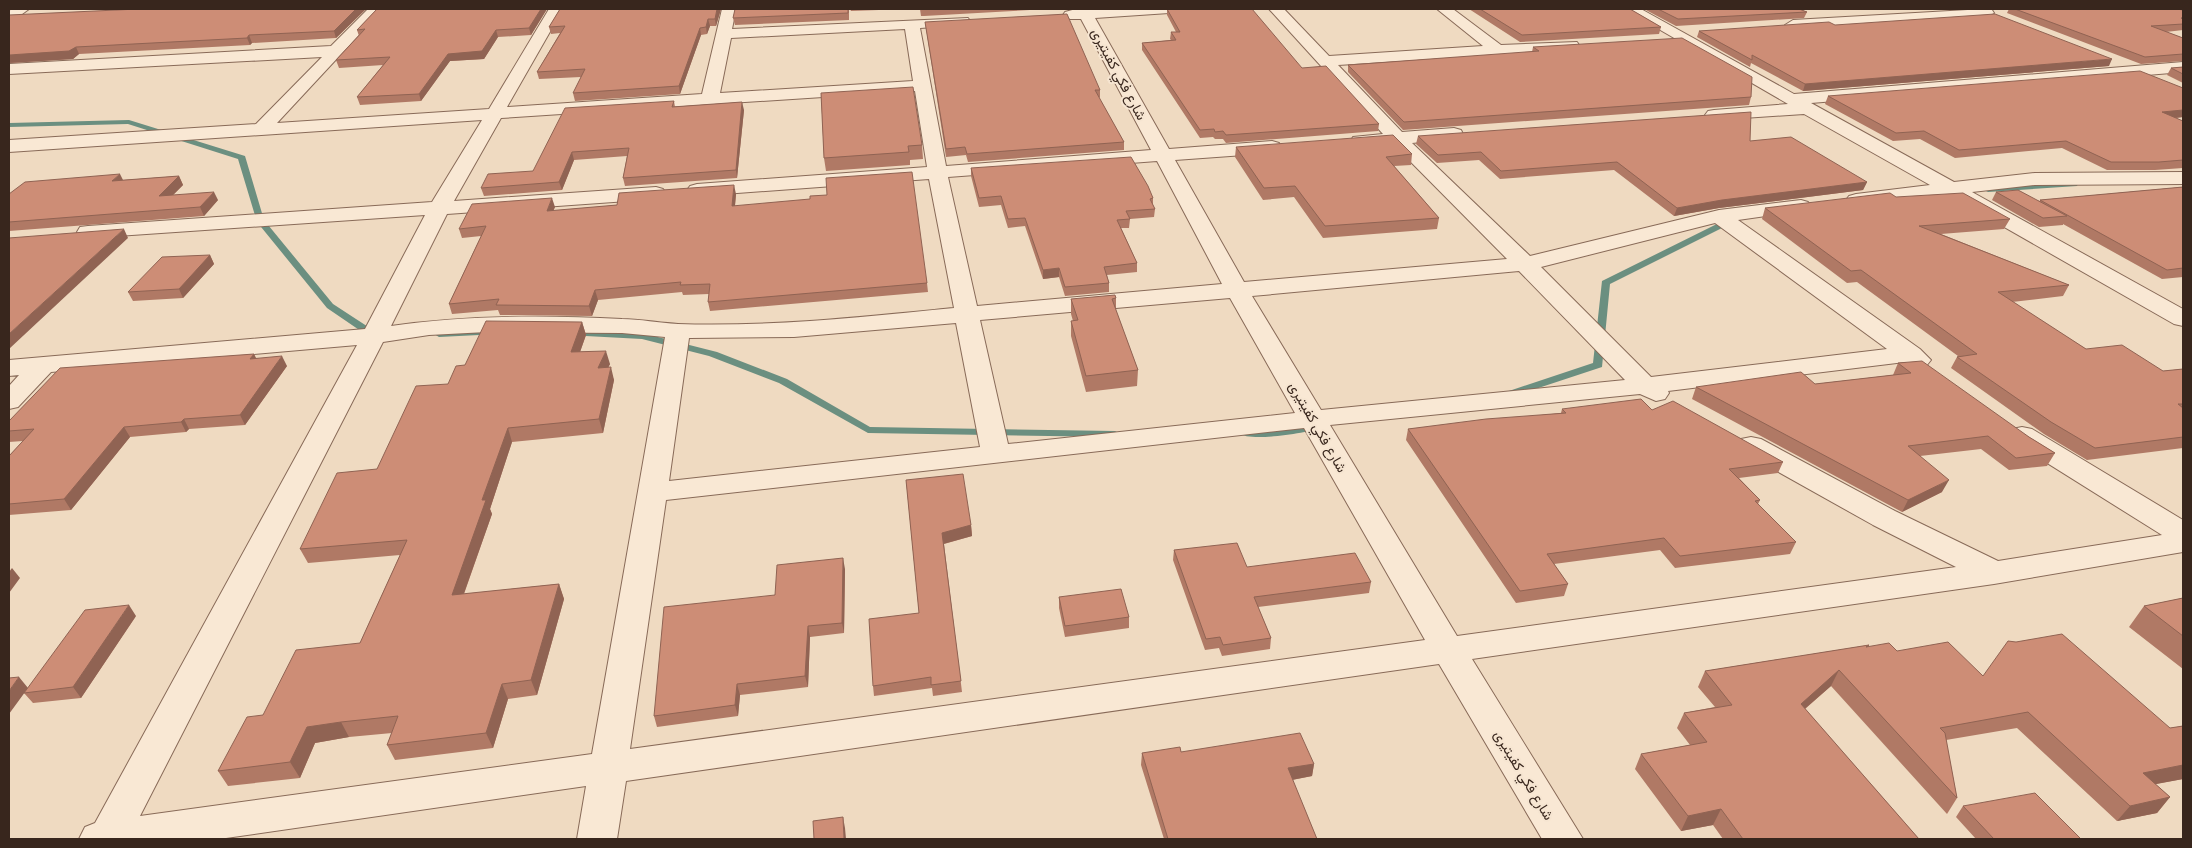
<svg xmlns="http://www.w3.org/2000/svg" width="2192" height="848" viewBox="0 0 2192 848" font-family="'PT Serif',Vazirmatn,serif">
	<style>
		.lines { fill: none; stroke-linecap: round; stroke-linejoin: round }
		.stream { fill: #6b8f80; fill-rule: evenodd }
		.street-casing { stroke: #886a58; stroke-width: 2 }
		.street { fill: #f9e8d4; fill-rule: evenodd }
		.wall { fill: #b07965 }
		.shaded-wall { fill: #906353 }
		.building { fill: #cd8d76; stroke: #906353 }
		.labels { text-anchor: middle; stroke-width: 4; stroke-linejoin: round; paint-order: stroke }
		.street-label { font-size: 14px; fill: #38261d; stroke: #f6e5d1 }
	</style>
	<rect width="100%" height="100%" fill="#efdac1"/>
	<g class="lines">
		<path class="stream" d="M 129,120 L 245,156 L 264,220 L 333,304 L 379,334 L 380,336 L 379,338 L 371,338 L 327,308 L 257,222 L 238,159 L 128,124 L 9,127 L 9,123 Z
			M 2074,182 L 2078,184 L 2077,186 L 1988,192 L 1984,190 L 1988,188 Z
			M 1731,217 L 1735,220 L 1734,222 L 1610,284 L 1602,367 L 1514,396 L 1506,396 L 1505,394 L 1506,392 L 1593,363 L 1602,281 Z
			M 495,329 L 499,330 L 500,332 L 499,334 L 439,337 L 434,334 L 439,331 Z
			M 571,330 L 642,333 L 717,352 L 787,379 L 870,427 L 1115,431 L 1121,434 L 1115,437 L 868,433 L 779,383 L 709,356 L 642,339 L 567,335 L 566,333 Z
			M 1319,423 L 1323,424 L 1325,426 L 1323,428 C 1308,432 1250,443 1239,433 L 1245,430 L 1279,430 Z"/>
		<g class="street-casing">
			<path id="street" d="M 12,9 L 29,9 L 14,20 L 9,21 L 9,11 Z
				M 368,9 L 383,9 L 277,123 L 489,109 L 549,9 L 563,9 L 507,107 L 702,94 L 722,9 L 736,9 L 732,29 L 968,18 L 970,21 L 968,24 L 963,25 L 920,28 L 946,166 L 1151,150 L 1081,19 L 1070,19 L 1063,15 L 1065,12 L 1076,9 L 1176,9 L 1169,13 L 1095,18 L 1169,149 L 1272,141 L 1279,143 L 1281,147 L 1279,151 L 1272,153 L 1175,160 L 1244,282 L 1507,259 L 1393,144 L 1360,147 L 1353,145 L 1351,141 L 1353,137 L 1383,134 L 1269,9 L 1284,9 L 1329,56 L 1483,46 L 1437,9 L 1453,9 L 1501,45 L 1577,42 L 1579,45 L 1577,48 L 1571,50 L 1338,65 L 1402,132 L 1454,128 L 1461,130 L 1463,134 L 1461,138 L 1412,143 L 1530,256 L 1719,210 L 1801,200 L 1808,202 L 1811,206 L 1808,210 L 1738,220 L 1920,349 L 1931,360 L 1927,365 L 1918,368 L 1905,362 L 1668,391 L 1669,393 L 1665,399 L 1656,401 L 1640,394 L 1330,425 L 1457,636 L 1956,567 L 1873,525 L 1741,451 L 1737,445 L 1741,439 L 1751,437 L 1761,439 L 1895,511 L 1998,561 L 2162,535 L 2012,441 L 2008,435 L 2012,429 L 2022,427 L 2032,429 L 2183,520 L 2183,552 L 1994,584 L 1472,659 L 1583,839 L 1542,839 L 1439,664 L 626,781 L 617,839 L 577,839 L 586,786 L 219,839 L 79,839 L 85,827 L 95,823 L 357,345 L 51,372 L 18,407 L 9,409 L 9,386 L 19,375 L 9,376 L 9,360 L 365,329 L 425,215 L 88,238 L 80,237 L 77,232 L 80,227 L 88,226 L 432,202 L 482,120 L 9,152 L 9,140 L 256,124 L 322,57 L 9,74 L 9,64 L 331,46 ZM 905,29 L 913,81 L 720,93 L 731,38 ZM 915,91 L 927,167 L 697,184 L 690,186 L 687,190 L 690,194 L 697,196 L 929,179 L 954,308 C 862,317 770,327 678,324 C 659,323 640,319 622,319 C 545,315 467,315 391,326 L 447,214 L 656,199 L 663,197 L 666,193 L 663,189 L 656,187 L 454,201 L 501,118 ZM 1157,161 L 1222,284 L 977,306 L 948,177 ZM 1715,223 L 1887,349 L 1651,377 L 1541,267 ZM 1519,271 L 1625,380 L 1321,410 L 1252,296 ZM 1230,298 L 1295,413 L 1008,444 L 980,320 ZM 956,323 L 980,447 L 669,481 L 689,338 L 794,337 ZM 487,332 L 622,333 L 665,337 L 592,754 L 140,816 L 383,342 L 429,335 ZM 1304,428 L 1425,640 L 630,749 L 666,500 Z
				M 1624,9 L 1641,9 L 1794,94 L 2183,62 L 2183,72 L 1811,103 L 1954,182 L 2035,173 L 2183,172 L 2183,184 L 2035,185 L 1972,192 L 2183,309 L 2183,326 L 2174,324 L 1948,195 L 1856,206 L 1849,204 L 1846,200 L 1849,196 L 1856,194 L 1930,185 L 1804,114 L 1714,120 L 1708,119 L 1705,115 L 1708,111 L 1714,110 L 1788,104 Z
				M 1985,9 L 1992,10 L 1994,13 L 1987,17 L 1793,30 L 1785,25 L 1793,20 Z"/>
		</g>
		<use href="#street" class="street"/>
	</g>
	<path class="wall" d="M 9,9 L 37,9 L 9,10 L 9,11 Z
		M 138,9 L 366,9 L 336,38 L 252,43 L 250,45 L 79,54 L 73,59 L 9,63 Z
		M 377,9 L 547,9 L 531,35 L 498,37 L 484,59 L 450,61 L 421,101 L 360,105 L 357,97 L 383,65 L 339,68 L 336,60 L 359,36 L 357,30 Z
		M 560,9 L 721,9 L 716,26 L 710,26 L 707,34 L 701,35 L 680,94 L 575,101 L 573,93 L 581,77 L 539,79 L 537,72 L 560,33 L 551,34 L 549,27 Z
		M 735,9 L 849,9 L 849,20 L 735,25 L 733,18 Z
		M 850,9 L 907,9 L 851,11 Z
		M 920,9 L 1048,9 L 924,16 L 921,16 Z
		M 1167,9 L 1302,68 L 1379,124 L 1378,131 L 1226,143 L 1223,139 L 1215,139 L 1213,137 L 1200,138 L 1142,50 L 1142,43 L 1171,40 L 1170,39 L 1171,32 L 1176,32 L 1167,15 Z
		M 1469,9 L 1630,9 L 1661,27 L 1659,34 L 1520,42 Z
		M 1644,9 L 1799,9 L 1807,12 L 1804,18 L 1676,26 Z
		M 2009,9 L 2177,9 L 2183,10 L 2183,30 L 2166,32 L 2183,38 L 2183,61 L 2141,64 L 2007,13 Z
		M 925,22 L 1100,90 L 1100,97 L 1099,98 L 1124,142 L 1124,150 L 968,162 L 966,155 L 946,157 Z
		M 1835,25 L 2109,66 L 1803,91 L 1751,63 L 1750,67 L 1697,37 L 1699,31 Z
		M 1533,47 L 1751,97 L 1749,105 L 1403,130 L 1348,72 L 1348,65 L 1532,52 Z
		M 2183,67 L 2183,83 L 2167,75 L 2171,68 Z
		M 2183,88 L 2183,117 L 2175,118 L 2183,121 L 2183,168 L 2155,170 L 2107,170 L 2062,148 L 1955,158 L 1920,139 L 1893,141 L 1825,104 L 1828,96 Z
		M 821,93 L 922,145 L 923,159 L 910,160 L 910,165 L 826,171 L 824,158 Z
		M 674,101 L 675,107 L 744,110 L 737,178 L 625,186 L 623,178 L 627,156 L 574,160 L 562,190 L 484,196 L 481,188 L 533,171 Z
		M 1418,136 L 1750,141 L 1867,182 L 1863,190 L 1719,208 L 1674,216 L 1614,170 L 1500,179 L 1479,160 L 1437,163 L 1416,144 Z
		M 1236,147 L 1412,154 L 1411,165 L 1394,166 L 1439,218 L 1437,229 L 1323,238 L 1294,197 L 1263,200 L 1235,157 Z
		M 971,168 L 1153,198 L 1153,205 L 1155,209 L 1154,217 L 1130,219 L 1129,228 L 1121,228 L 1137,263 L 1137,272 L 1107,275 L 1109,283 L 1109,292 L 1065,296 L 1059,277 L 1043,279 L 1025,226 L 1008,228 L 1001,205 L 979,207 L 971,176 Z
		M 179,176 L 183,185 L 173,195 L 218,200 L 204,216 L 9,231 L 9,194 L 123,180 Z
		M 2183,187 L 2183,277 L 2162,279 L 2063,224 L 2063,225 L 2039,227 L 1992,200 L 1996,192 L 2040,201 L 2040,200 Z
		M 736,194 L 735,206 L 927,283 L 928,292 L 710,311 L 708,302 L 709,294 L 683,295 L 682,292 L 598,300 L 592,316 L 500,315 L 498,310 L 452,314 L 449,304 L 481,236 L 462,238 L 459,229 L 555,207 L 553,211 Z
		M 1896,197 L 2010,219 L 2004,229 L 1941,234 L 2069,285 L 2063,296 L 2012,302 L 2086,349 L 2163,371 L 2183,369 L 2183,448 L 2087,460 L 2044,434 L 1951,368 L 1957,357 L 1958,356 L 1857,282 L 1847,283 L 1762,219 L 1765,208 Z
		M 210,255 L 214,264 L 183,298 L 133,301 L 128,292 Z
		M 1116,298 L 1116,311 L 1138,370 L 1137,386 L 1086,392 L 1071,336 L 1071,321 L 1073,321 L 1071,314 L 1071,299 Z
		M 582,322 L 586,335 L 580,352 L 610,364 L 608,367 L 614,380 L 603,433 L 512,442 L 490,509 L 492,514 L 464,594 L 559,584 L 564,599 L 537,695 L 508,699 L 493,748 L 395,760 L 387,745 L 392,733 L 349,737 L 315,743 L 300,778 L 228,786 L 218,771 L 263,715 L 360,643 L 400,555 L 308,563 L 300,549 L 377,469 L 448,384 L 465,365 Z
		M 254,354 L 256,358 L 287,366 L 245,425 L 189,429 L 186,432 L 130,437 L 71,510 L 9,515 L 9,456 L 23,441 L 9,442 L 9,421 Z
		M 1898,363 L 2029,437 L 2055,453 L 2047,466 L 2009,470 L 1981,449 L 1920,456 L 1942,492 L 1902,512 L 1692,399 L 1696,387 L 1815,384 L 1893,375 Z
		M 1562,409 L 1652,410 L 1783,462 L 1778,473 L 1739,478 L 1760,500 L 1758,504 L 1796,542 L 1790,554 L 1675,568 L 1660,550 L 1554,564 L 1568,584 L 1564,596 L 1516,603 L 1406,440 L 1408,429 L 1561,413 Z
		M 906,480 L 971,525 L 972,536 L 944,544 L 962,692 L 933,696 L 932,688 L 874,696 L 873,686 L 919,613 Z
		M 1174,550 L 1247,567 L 1371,582 L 1369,593 L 1258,607 L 1271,638 L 1270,649 L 1222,656 L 1219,648 L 1205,650 L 1173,560 Z
		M 845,569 L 844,633 L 810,637 L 808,687 L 740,695 L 738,716 L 657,727 L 654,716 L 775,595 Z
		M 1059,597 L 1129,617 L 1129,628 L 1065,637 L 1059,608 Z
		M 2183,598 L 2183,669 L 2129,627 L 2144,606 Z
		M 136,616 L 81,698 L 33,703 L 24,693 Z
		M 1869,645 L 1868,647 L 1897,651 L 1983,676 L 2170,728 L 2183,726 L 2183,779 L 2155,784 L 2170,797 L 2157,813 L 2117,821 L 2017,728 L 1946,740 L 1957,798 L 1947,814 L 1831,686 L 1805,709 L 1919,839 L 1723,839 L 1713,825 L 1681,831 L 1635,769 L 1641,754 L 1690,745 L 1677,728 L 1684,713 L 1715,707 L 1698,687 L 1705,671 Z
		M 1181,752 L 1314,764 L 1312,776 L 1292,780 L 1317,839 L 1164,839 L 1141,765 L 1142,753 Z
		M 1963,806 L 2081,839 L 1976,839 L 1956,817 Z"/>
	<path class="shaded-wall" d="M 356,9 L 366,9 L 336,38 L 334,31 Z
		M 541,9 L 547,9 L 531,35 L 529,28 Z
		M 717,9 L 721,9 L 716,26 L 715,19 Z
		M 708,19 L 710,26 L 707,34 L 706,27 Z
		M 700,28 L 701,35 L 680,94 L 679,86 Z
		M 496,30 L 498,37 L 484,59 L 450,61 L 421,101 L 419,94 L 448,54 Z
		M 249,35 L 252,43 L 250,45 L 247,38 Z
		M 76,47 L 79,54 L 73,59 L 9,63 L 9,55 Z
		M 2112,59 L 2109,66 L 1803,91 L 1805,84 Z
		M 742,102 L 744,110 L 737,178 L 736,170 Z
		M 2183,110 L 2183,117 L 2158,120 L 2162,112 Z
		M 572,152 L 574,160 L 562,190 L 559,182 Z
		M 120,174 L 124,182 L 112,181 Z
		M 179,176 L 183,185 L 164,204 L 159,196 Z
		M 1867,182 L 1863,190 L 1719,208 L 1674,216 L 1677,208 L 1722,200 Z
		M 734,185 L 736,194 L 734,215 L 732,206 Z
		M 214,192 L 218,200 L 204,216 L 200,207 Z
		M 552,198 L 555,207 L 549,220 L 547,211 Z
		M 124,229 L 128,238 L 9,349 L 9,334 Z
		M 210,255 L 214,264 L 183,298 L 179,289 Z
		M 1059,268 L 1059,277 L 1043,279 L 1043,270 Z
		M 595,290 L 598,300 L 592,316 L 589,306 Z
		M 582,322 L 586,335 L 575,366 L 571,352 Z
		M 606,351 L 610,364 L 602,381 L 598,368 Z
		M 254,354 L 258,363 L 250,359 Z
		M 282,356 L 287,366 L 245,425 L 240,415 Z
		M 611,367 L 614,380 L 603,433 L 599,419 Z
		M 184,419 L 189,429 L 186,432 L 181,422 Z
		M 124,427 L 130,437 L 71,510 L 64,499 Z
		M 508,428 L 512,442 L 490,509 L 492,514 L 458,610 L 452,595 L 482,500 Z
		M 1949,480 L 1942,492 L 1902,512 L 1908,500 Z
		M 971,525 L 972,536 L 943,544 L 942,533 Z
		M 843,558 L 845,569 L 844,633 L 842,623 Z
		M 12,568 L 20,578 L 9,593 L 9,572 Z
		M 559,584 L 564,599 L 537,695 L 531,680 Z
		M 129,605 L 136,616 L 81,698 L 73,687 Z
		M 808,626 L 810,637 L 808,687 L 805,676 Z
		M 1839,670 L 1831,686 L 1793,719 L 1801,704 Z
		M 19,677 L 28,688 L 9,714 L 9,691 Z
		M 502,684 L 508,699 L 493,748 L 486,733 Z
		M 737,684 L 740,695 L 738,716 L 735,705 Z
		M 341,722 L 349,737 L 315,743 L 300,778 L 290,762 L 307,727 Z
		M 1314,764 L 1312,776 L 1286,781 L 1288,768 Z
		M 2183,765 L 2183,779 L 2130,789 L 2143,773 Z
		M 2170,797 L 2157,813 L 2117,821 L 2130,806 Z
		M 1721,809 L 1713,825 L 1681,831 L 1688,816 Z
		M 843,817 L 845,828 L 846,839 L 844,839 Z"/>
	<path class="building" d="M 138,9 L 356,9 L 334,31 L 249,35 L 247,38 L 76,47 L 69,51 L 9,55 L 9,15 Z
		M 377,9 L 541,9 L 529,28 L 496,30 L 482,51 L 448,54 L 419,94 L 357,97 L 390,57 L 336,60 L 365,29 L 357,30 Z
		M 560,9 L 717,9 L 715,19 L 708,19 L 706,27 L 700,28 L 679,86 L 573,93 L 585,69 L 537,72 L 565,26 L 549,27 Z
		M 735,9 L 848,9 L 848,13 L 733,18 Z
		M 1167,9 L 1252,9 L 1302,68 L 1326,66 L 1379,124 L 1226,135 L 1223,131 L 1215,132 L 1214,129 L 1200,130 L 1142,43 L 1176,40 L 1171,32 L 1180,32 Z
		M 1480,9 L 1630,9 L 1661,27 L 1522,35 Z
		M 1658,9 L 1799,9 L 1807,12 L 1678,19 Z
		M 2015,9 L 2177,9 L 2183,10 L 2183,18 L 2181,18 L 2183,19 L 2183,24 L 2151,26 L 2183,38 L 2183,54 L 2145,57 Z
		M 1067,14 L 1100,90 L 1095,90 L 1124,142 L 967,154 L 965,147 L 946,149 L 925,22 Z
		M 1995,14 L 2112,59 L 1805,84 L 1752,55 L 1752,60 L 1699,31 L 1829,22 L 1835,25 Z
		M 1682,38 L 1752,77 L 1751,97 L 1404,122 L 1348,65 L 1539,51 L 1533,47 Z
		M 2183,67 L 2183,74 L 2171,68 Z
		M 2140,71 L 2183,88 L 2183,110 L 2162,112 L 2183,121 L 2183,160 L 2159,162 L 2111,162 L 2066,141 L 1959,150 L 1924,131 L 1896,133 L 1828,96 Z
		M 913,87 L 922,145 L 908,146 L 909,152 L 824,158 L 821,93 Z
		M 674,101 L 672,107 L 742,102 L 736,170 L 623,178 L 629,148 L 572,152 L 559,182 L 481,188 L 488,174 L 533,171 L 565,108 Z
		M 1751,112 L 1750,141 L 1791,137 L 1867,182 L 1722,200 L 1677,208 L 1617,162 L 1501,171 L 1481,152 L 1438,155 L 1418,136 Z
		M 1393,135 L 1412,154 L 1386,157 L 1439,218 L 1325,226 L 1295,186 L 1264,188 L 1236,147 Z
		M 1131,157 L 1148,186 L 1153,198 L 1150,199 L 1155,209 L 1126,211 L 1130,219 L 1117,220 L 1137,263 L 1104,267 L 1109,283 L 1065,287 L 1059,268 L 1043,270 L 1025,218 L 1008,219 L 1001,196 L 979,198 L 971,168 Z
		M 912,172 L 927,283 L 708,302 L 710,284 L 680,285 L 681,282 L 595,290 L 589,306 L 496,305 L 499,299 L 449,304 L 486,226 L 459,229 L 472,204 L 552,198 L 547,211 L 617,205 L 619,193 L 734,185 L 732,206 L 810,199 L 810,196 L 827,195 L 826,178 Z
		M 120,174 L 112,181 L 179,176 L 159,196 L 214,192 L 200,207 L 9,222 L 9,194 L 25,182 Z
		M 2183,187 L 2183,268 L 2167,270 L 2040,200 Z
		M 2018,190 L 2067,216 L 2043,218 L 1996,192 Z
		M 1890,193 L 1896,197 L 1963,193 L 2010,219 L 1919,226 L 2069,285 L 1998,292 L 2086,349 L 2122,345 L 2163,371 L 2183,369 L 2183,404 L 2178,404 L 2183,408 L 2183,410 L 2182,411 L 2183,411 L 2183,437 L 2095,448 L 2051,422 L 1957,357 L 1977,354 L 1861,270 L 1851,271 L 1765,208 Z
		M 124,229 L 9,334 L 9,238 Z
		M 210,255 L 179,289 L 128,292 L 162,257 Z
		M 1115,295 L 1116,298 L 1112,299 L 1138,370 L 1086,376 L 1071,321 L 1078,320 L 1071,299 Z
		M 486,321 L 582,322 L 571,352 L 606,351 L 598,368 L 611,367 L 599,419 L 508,428 L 482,500 L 486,500 L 452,595 L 559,584 L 531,680 L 502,684 L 486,733 L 387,745 L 398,716 L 341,722 L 307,727 L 290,762 L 218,771 L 247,717 L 263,715 L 296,650 L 360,643 L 407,540 L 300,549 L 337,473 L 377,469 L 416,386 L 448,384 L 456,366 L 465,365 Z
		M 254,354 L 250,359 L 282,356 L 240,415 L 184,419 L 181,422 L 124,427 L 64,499 L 9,504 L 9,456 L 34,429 L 9,431 L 9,421 L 60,368 Z
		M 1922,361 L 2029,437 L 2055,453 L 2016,458 L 1988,436 L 1908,446 L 1949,480 L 1908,500 L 1696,387 L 1801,372 L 1815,384 L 1911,373 L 1898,363 Z
		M 1641,399 L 1652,410 L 1673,401 L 1783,462 L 1729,469 L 1760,500 L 1755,501 L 1796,542 L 1680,556 L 1664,538 L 1547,554 L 1568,584 L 1520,591 L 1408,429 L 1486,419 L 1566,413 L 1562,409 Z
		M 963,474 L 971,525 L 942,533 L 961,681 L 931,685 L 931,677 L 873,686 L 869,619 L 919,613 L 906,480 Z
		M 1237,543 L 1247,567 L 1355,553 L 1371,582 L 1254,597 L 1271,638 L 1223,645 L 1220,637 L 1206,639 L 1174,550 Z
		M 843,558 L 842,623 L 808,626 L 805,676 L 737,684 L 735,705 L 654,716 L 664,607 L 775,595 L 777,565 Z
		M 1121,589 L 1129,617 L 1065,626 L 1059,597 Z
		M 2183,598 L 2183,636 L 2144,606 Z
		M 129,605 L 73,687 L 24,693 L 85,610 Z
		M 2062,634 L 2170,728 L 2183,726 L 2183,765 L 2143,773 L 2170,797 L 2130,806 L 2028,712 L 1940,728 L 1945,733 L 1957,798 L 1839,670 L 1801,704 L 1919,839 L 1743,839 L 1721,809 L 1688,816 L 1641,754 L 1707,742 L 1684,713 L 1732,705 L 1705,671 L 1869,645 L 1866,647 L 1889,643 L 1897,651 L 1948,642 L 1983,676 L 2008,641 L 2016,642 Z
		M 19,677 L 9,691 L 9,678 Z
		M 1300,733 L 1314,764 L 1288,768 L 1317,839 L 1168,839 L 1142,753 L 1180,747 L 1181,752 Z
		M 2035,793 L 2081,839 L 1994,839 L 1963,806 Z
		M 843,817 L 844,839 L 814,839 L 813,821 Z"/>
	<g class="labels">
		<g class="street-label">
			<text transform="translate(1119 74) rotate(62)" y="5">شارع فكي كفيتيرى</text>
			<text transform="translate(1318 427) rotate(60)" y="5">شارع فكي كفيتيرى</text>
			<text transform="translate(1524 775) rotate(59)" y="5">شارع فكي كفيتيرى</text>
		</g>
	</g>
	<rect width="2192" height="848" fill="none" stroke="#38261d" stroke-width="20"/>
</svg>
